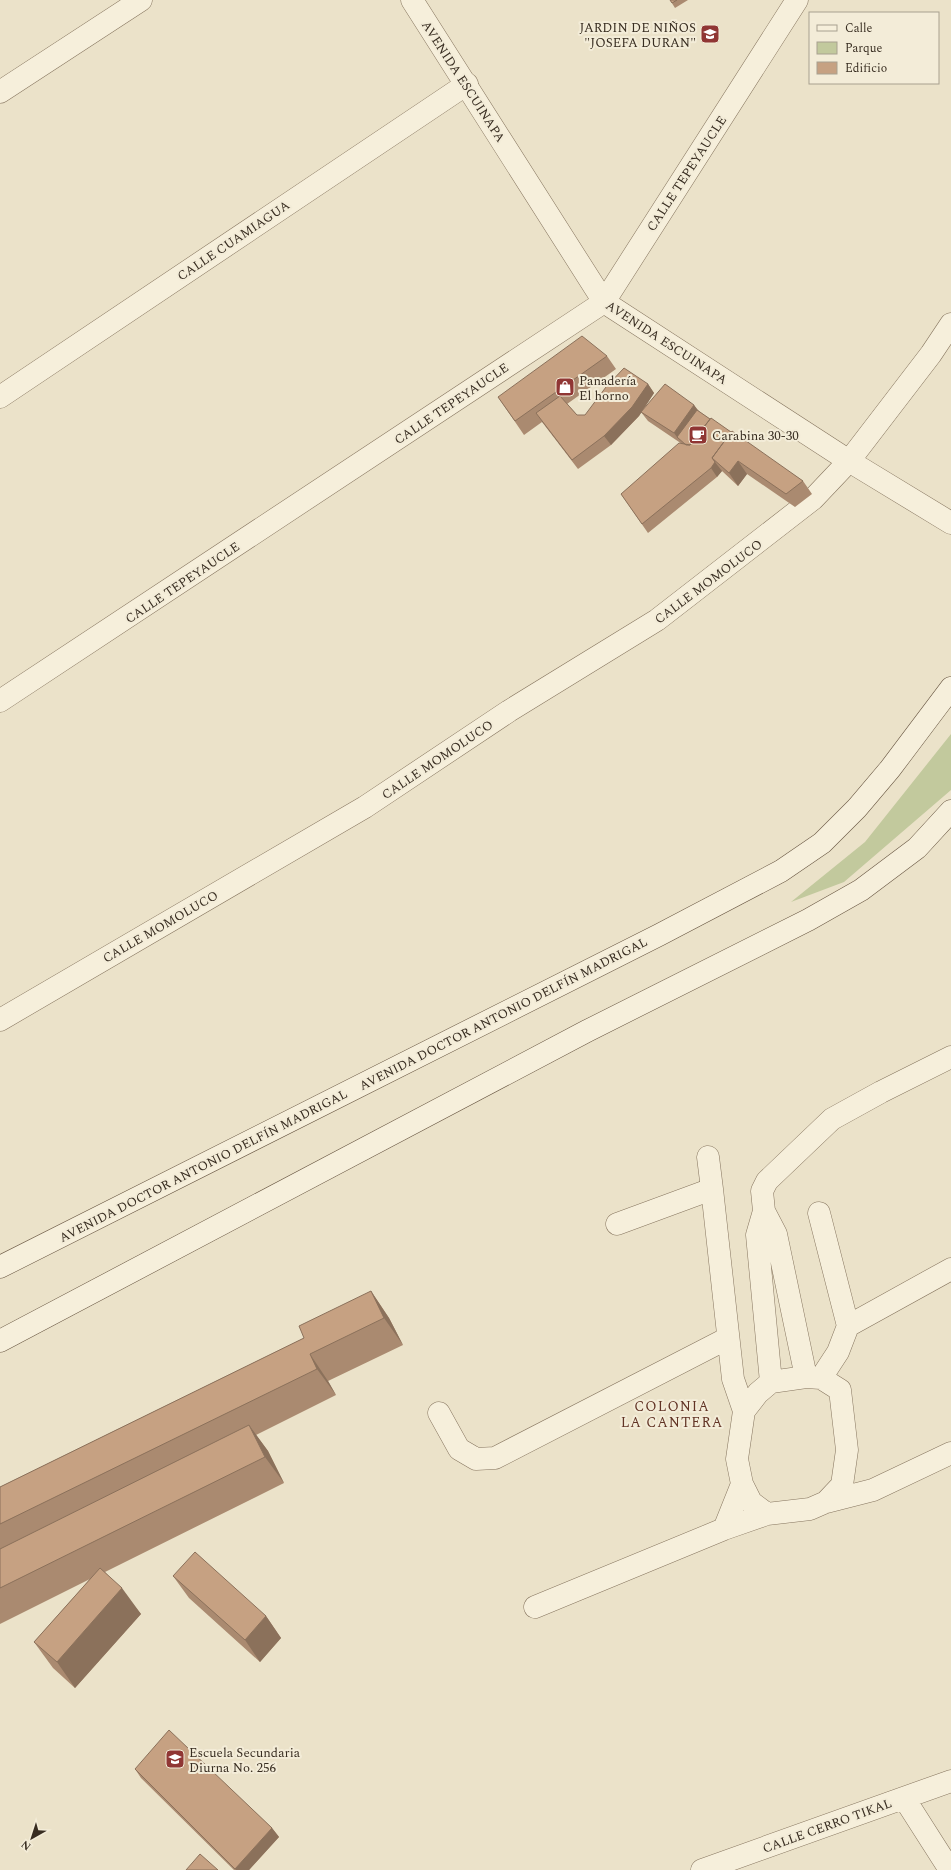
<svg xmlns="http://www.w3.org/2000/svg" width="951" height="1870" viewBox="0 0 951 1870" font-family="Spectral,serif">
	<style>
		.green { fill: #c2c99d }
		.lines { fill: none; stroke-linecap: round; stroke-linejoin: round }
		.minor-casing { stroke: #86755f; stroke-width: 23 }
		.tertiary-casing { stroke: #86755f; stroke-width: 23 }
		.secondary-casing { stroke: #685642; stroke-width: 23 }
		.minor { stroke: #f6efdb; stroke-width: 22 }
		.tertiary { stroke: #f6efdb; stroke-width: 22 }
		.secondary { stroke: #f6efdb; stroke-width: 22 }
		.wall { fill: #aa8a70 }
		.shaded-wall { fill: #8b715b }
		.building { fill: #c6a182; stroke: #8b715b }
		.labels { text-anchor: middle; stroke-width: 4; stroke-linejoin: round; paint-order: stroke }
		.poi-label { font-size: 13px; fill: #382d21; stroke: #f3ecd8; text-anchor: start }
		.street-label { font-size: 13px; fill: #382d21; stroke: #f3ecd8 }
		.neighbourhood-label { font-size: 14px; letter-spacing: 1px; fill: #613324; stroke: #f3ecd8 }
	</style>
	<rect width="100%" height="100%" fill="#ebe2c9"/>
	<path class="green" d="M 951,734 L 951,790 L 844,882 L 791,902 L 865,842 Z"/>
	<g class="lines">
		<g class="minor-casing">
			<path id="minor" d="M 0,92 L 141,0
				M 0,397 L 467,84
				M 0,701 L 604,302 L 797,0
				M 0,1020 L 365,807 L 509,711 L 657,620 L 813,499 L 849,461 L 931,354 L 951,324
				M 708,1157 L 712,1189
				M 764,1211 L 776,1234 L 806,1377
				M 819,1213 L 848,1326 L 838,1352 L 821,1378
				M 617,1224 L 712,1189 L 733,1379 L 744,1411
				M 848,1326 L 951,1269
				M 806,1377 L 821,1378 L 840,1390 L 847,1450 L 842,1485 L 826,1502 L 810,1509 L 767,1514 L 751,1502 L 742,1484 L 737,1459 L 744,1411 L 758,1393 L 771,1382 Z
				M 771,1382 L 757,1235 L 764,1211 L 762,1191 L 767,1181 L 832,1119 L 881,1092 L 951,1057
				M 439,1413 L 459,1449 L 476,1459 L 495,1458 L 728,1338
				M 826,1502 L 873,1490 L 951,1453
				M 724,1529 L 742,1484
				M 535,1607 L 724,1529 L 767,1514
				M 904,1798 L 950,1870
				M 702,1870 L 951,1781"/>
		</g>
		<g class="tertiary-casing">
			<path id="tertiary" d="M 412,0 L 604,302 L 849,461 L 951,523"/>
		</g>
		<g class="secondary-casing">
			<path id="secondary" d="M 0,1267 L 659,935 L 781,871 L 822,843 L 857,808 L 890,769 L 951,688
				M 0,1341 L 587,1031 L 808,920 L 861,890 L 917,848 L 951,811"/>
		</g>
		<use href="#minor" class="minor"/>
		<use href="#tertiary" class="tertiary"/>
		<use href="#secondary" class="secondary"/>
	</g>
	<path class="wall" d="M 670,0 L 688,0 L 675,8 Z
		M 607,356 L 616,369 L 567,404 L 577,415 L 585,415 L 648,384 L 654,393 L 639,416 L 611,445 L 578,469 L 542,422 L 524,435 L 498,397 Z
		M 694,405 L 697,410 L 710,419 L 731,432 L 803,481 L 812,494 L 795,507 L 747,474 L 738,486 L 722,471 L 717,477 L 648,533 L 621,494 L 682,444 L 648,421 L 641,412 Z
		M 371,1291 L 389,1318 L 403,1345 L 328,1381 L 336,1395 L 256,1435 L 268,1451 L 284,1483 L 105,1572 L 141,1614 L 75,1688 L 53,1668 L 34,1642 L 90,1579 L 0,1624 L 0,1487 L 304,1338 Z
		M 173,1576 L 266,1616 L 281,1638 L 260,1662 L 189,1598 Z
		M 135,1769 L 272,1828 L 279,1837 L 249,1870 L 234,1870 L 141,1778 Z"/>
	<path class="shaded-wall" d="M 648,384 L 654,393 L 639,416 L 611,445 L 604,436 Z
		M 694,405 L 701,414 L 677,437 L 674,433 Z
		M 738,461 L 747,474 L 738,486 L 729,473 Z
		M 715,462 L 722,471 L 717,477 L 711,468 Z
		M 371,1291 L 389,1318 L 403,1345 L 384,1318 Z
		M 310,1354 L 328,1381 L 336,1395 L 317,1369 Z
		M 249,1425 L 268,1451 L 284,1483 L 265,1457 Z
		M 122,1588 L 141,1614 L 75,1688 L 57,1662 Z
		M 266,1616 L 281,1638 L 260,1662 L 245,1640 Z
		M 272,1828 L 279,1837 L 249,1870 L 236,1870 L 235,1869 Z"/>
	<path class="building" d="M 670,0 L 677,0 L 672,3 Z
		M 582,336 L 607,356 L 515,421 L 498,397 Z
		M 624,368 L 648,384 L 632,407 L 604,436 L 572,460 L 536,413 L 560,396 L 577,415 L 585,415 L 606,387 Z
		M 665,384 L 694,405 L 674,433 L 641,412 Z
		M 697,410 L 710,419 L 690,445 L 686,445 L 677,437 Z
		M 711,418 L 731,432 L 712,458 L 715,462 L 711,468 L 642,524 L 621,494 L 679,443 L 690,445 Z
		M 732,431 L 803,481 L 786,494 L 738,461 L 729,473 L 712,458 Z
		M 371,1291 L 384,1318 L 310,1354 L 317,1369 L 0,1524 L 0,1487 L 304,1338 L 299,1326 Z
		M 249,1425 L 265,1457 L 0,1588 L 0,1549 Z
		M 195,1552 L 266,1616 L 245,1640 L 173,1576 Z
		M 100,1568 L 122,1588 L 57,1662 L 34,1642 Z
		M 169,1730 L 272,1828 L 235,1869 L 135,1769 Z
		M 200,1854 L 218,1870 L 186,1870 Z"/>
	<defs>
		<g id="school-square" transform="scale(1)"><rect x="-9" y="-9" width="18" height="18" rx="4" fill="#903634" stroke="#f3ecd8"/><path d="M0-5L7-2L0 1L-7-2ZM-4 1L0 2.5L4 1V4Q0 6-4 4Z" fill="#fff"/></g>
		<g id="shop-square" transform="scale(1)"><rect x="-9" y="-9" width="18" height="18" rx="4" fill="#903634" stroke="#f3ecd8"/><path d="M-5-2.5h2.3a2.7 3.5 0 0 1 5.4 0H5L5.5 6h-11ZM-1.5-2.5h3a1.5 2.3 0 0 0-3 0Z" fill="#fff"/></g>
		<g id="cafe-square" transform="scale(1)"><rect x="-9" y="-9" width="18" height="18" rx="4" fill="#903634" stroke="#f3ecd8"/><path d="M-5.5-4.5H6V0H3Q3 3.5 0 3.5H-2.5Q-5.5 3.5-5.5 0ZM3-3.2v2h1.7v-2ZM-6 4.5H4V6H-6Z" fill="#fff"/></g>
	</defs>
	<g fill-rule="evenodd">
		<use href="#school-square" x="710" y="34"/>
		<use href="#shop-square" x="565" y="387"/>
		<use href="#cafe-square" x="698" y="435"/>
		<use href="#school-square" x="175" y="1759"/>
	</g>
	<g class="labels">
		<g class="poi-label">
			<text x="696" y="32" text-anchor="end">JARDIN DE NIÑOS<tspan x="696" dy="15">"JOSEFA DURAN"</tspan></text>
			<text x="579" y="385">Panadería<tspan x="579" dy="15">El horno</tspan></text>
			<text x="712" y="440">Carabina 30-30</text>
			<text x="189" y="1757">Escuela Secundaria<tspan x="189" dy="15">Diurna No. 256</tspan></text>
		</g>
		<g class="street-label">
			<text transform="translate(464 81) rotate(57)" y="5">AVENIDA ESCUINAPA</text>
			<text transform="translate(686 173) rotate(-57)" y="5">CALLE TEPEYAUCLE</text>
			<text transform="translate(233 240) rotate(-34)" y="5">CALLE CUAMIAGUA</text>
			<text transform="translate(667 342) rotate(33)" y="5">AVENIDA ESCUINAPA</text>
			<text transform="translate(451 403) rotate(-34)" y="5">CALLE TEPEYAUCLE</text>
			<text transform="translate(708 581) rotate(-37)" y="5">CALLE MOMOLUCO</text>
			<text transform="translate(182 582) rotate(-34)" y="5">CALLE TEPEYAUCLE</text>
			<text transform="translate(437 759) rotate(-34)" y="5">CALLE MOMOLUCO</text>
			<text transform="translate(160 926) rotate(-30)" y="5">CALLE MOMOLUCO</text>
			<text transform="translate(503 1013) rotate(-27)" y="5">AVENIDA DOCTOR ANTONIO DELFÍN MADRIGAL</text>
			<text transform="translate(203 1165) rotate(-27)" y="5">AVENIDA DOCTOR ANTONIO DELFÍN MADRIGAL</text>
			<text transform="translate(827 1825) rotate(-20)" y="5">CALLE CERRO TIKAL</text>
		</g>
		<g class="neighbourhood-label">
			<text x="672" y="1411">COLONIA<tspan x="672" dy="16">LA CANTERA</tspan></text>
		</g>
	</g>
	<rect x="809" y="12" width="130" height="72" fill="#f3ecd8" stroke="#a8a08f"/>
	<rect x="817" y="25" width="20" height="6" fill="#f6efdb" stroke="#a8a08f"/>
	<text x="845" y="32" font-size="12" fill="#382d21">Calle</text>
	<rect x="817" y="42" width="20" height="12" fill="#c2c99d" stroke="#a8a08f"/>
	<text x="845" y="52" font-size="12" fill="#382d21">Parque</text>
	<rect x="817" y="62" width="20" height="12" fill="#c6a182" stroke="#a8a08f"/>
	<text x="845" y="72" font-size="12" fill="#382d21">Edificio</text>
	<g transform="translate(32 1838) rotate(219)" stroke="#f3ecd8" stroke-width="3" paint-order="stroke">
	<path d="M0-3L7 15L0 10L-7 15Z" fill="#382d21"/>
	<text y="-6" font-size="11" font-weight="bold" text-anchor="middle" fill="#382d21">N</text>
	</g>
</svg>
